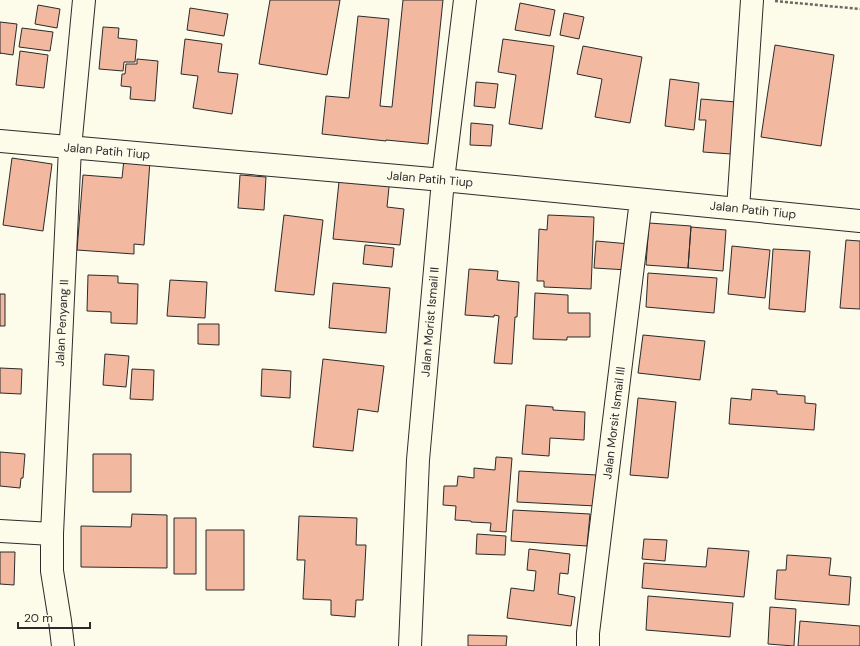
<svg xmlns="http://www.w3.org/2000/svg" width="860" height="646" viewBox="0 0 860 646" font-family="'DM Sans',sans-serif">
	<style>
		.building { fill: #f2b8a0; stroke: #2b2b2b }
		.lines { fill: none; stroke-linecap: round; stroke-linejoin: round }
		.minor-casing { stroke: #2b2b2b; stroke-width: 24 }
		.path { stroke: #6a6964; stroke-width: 2.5; stroke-dasharray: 3 2; stroke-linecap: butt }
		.minor { stroke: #fdfbea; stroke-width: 22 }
		.labels { text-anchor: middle; stroke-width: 3; stroke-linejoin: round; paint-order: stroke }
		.street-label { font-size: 12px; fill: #2b2b2b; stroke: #fdfbea }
	</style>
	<rect width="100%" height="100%" fill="#fdfbea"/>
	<path class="building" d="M 270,0 L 340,0 L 327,75 L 259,64 Z
		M 403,0 L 443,0 L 428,144 L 386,140 L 386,141 L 322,134 L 326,96 L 349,98 L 358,16 L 389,19 L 380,106 L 392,107 Z
		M 520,3 L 555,10 L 550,36 L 515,30 Z
		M 38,5 L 60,9 L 57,28 L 35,24 Z
		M 190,8 L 228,14 L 224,36 L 187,30 Z
		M 564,13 L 584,17 L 579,39 L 560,35 Z
		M 0,22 L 17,24 L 13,55 L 0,53 L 0,54 Z
		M 103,27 L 119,28 L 118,38 L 137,40 L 135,62 L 124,62 L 123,71 L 99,69 Z
		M 22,28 L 53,32 L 50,51 L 19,47 Z
		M 185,39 L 222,44 L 218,72 L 238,74 L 232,114 L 193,108 L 198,76 L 181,74 Z
		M 503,39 L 554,46 L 542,129 L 509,124 L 516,75 L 498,72 Z
		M 775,45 L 834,55 L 821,146 L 761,137 Z
		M 583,46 L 642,57 L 630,123 L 595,117 L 602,79 L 577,74 Z
		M 20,51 L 48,55 L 44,88 L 16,85 Z
		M 137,59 L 158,61 L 155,101 L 130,99 L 131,87 L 121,86 L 122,74 L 125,74 L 126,64 L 137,64 Z
		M 670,79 L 699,83 L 694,130 L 665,126 Z
		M 476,82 L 498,84 L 495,108 L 474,106 Z
		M 701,99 L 736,102 L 731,154 L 703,152 L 706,120 L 699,120 Z
		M 471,123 L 493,125 L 491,146 L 470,145 Z
		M 12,158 L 52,164 L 43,231 L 3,225 Z
		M 124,159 L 150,161 L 144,245 L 134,244 L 134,254 L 77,250 L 83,175 L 122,178 Z
		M 340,172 L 390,177 L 387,207 L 404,209 L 400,245 L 333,239 Z
		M 240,175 L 266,177 L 264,210 L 238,208 Z
		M 284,215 L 323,220 L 314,295 L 275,291 Z
		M 548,215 L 594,217 L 591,289 L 544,287 L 544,281 L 537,281 L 539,229 L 547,230 Z
		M 649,223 L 691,226 L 688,268 L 646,265 Z
		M 691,227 L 726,230 L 723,271 L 688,268 Z
		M 846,240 L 860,241 L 860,309 L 840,308 Z
		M 596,241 L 630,244 L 628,270 L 594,268 Z
		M 365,245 L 394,248 L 392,267 L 363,264 Z
		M 732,246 L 770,250 L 765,298 L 728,294 Z
		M 773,249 L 810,251 L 805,312 L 769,309 Z
		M 469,269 L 498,271 L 497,280 L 519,282 L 517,317 L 515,317 L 512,364 L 494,363 L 499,316 L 494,315 L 494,317 L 465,315 Z
		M 648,273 L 717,278 L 714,313 L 646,307 Z
		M 88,275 L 118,276 L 118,283 L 138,284 L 137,324 L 111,323 L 111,312 L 87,311 Z
		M 170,280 L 207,282 L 205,318 L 167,316 Z
		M 333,283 L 390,288 L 386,333 L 329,328 Z
		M 535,293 L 568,295 L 568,313 L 590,313 L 590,337 L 567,337 L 567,340 L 533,339 Z
		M 0,294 L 5,294 L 5,326 L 0,326 Z
		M 198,324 L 219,324 L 219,345 L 198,344 Z
		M 643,335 L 705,341 L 700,380 L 638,373 Z
		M 105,354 L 129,356 L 126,387 L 103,385 Z
		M 323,359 L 384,366 L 378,412 L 358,409 L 353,451 L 313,447 Z
		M 0,368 L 22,369 L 21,394 L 0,393 Z
		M 132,369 L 154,370 L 153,400 L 130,399 Z
		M 262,369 L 291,371 L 290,398 L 261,396 Z
		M 752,389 L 777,391 L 777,394 L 805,396 L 805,403 L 816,404 L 814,430 L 729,424 L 731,398 L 751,400 Z
		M 638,398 L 676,402 L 668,478 L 630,475 Z
		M 526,405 L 553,407 L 553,410 L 585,412 L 584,440 L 550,438 L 549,456 L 522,454 Z
		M 0,452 L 25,454 L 23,478 L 21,478 L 20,488 L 0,486 Z
		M 93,454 L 131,454 L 131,492 L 93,492 Z
		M 496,457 L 512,458 L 506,532 L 490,531 L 491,523 L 471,522 L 471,521 L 455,520 L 456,506 L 443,505 L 444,486 L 457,486 L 458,476 L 474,478 L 474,468 L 495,470 Z
		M 519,471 L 597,475 L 596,506 L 517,502 Z
		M 513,510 L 590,514 L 587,546 L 511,541 Z
		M 132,514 L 167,515 L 167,568 L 81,567 L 81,526 L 131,527 Z
		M 299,516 L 357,518 L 356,545 L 366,545 L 363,600 L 356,600 L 355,617 L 331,615 L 331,600 L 303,599 L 305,560 L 297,560 Z
		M 174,518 L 196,518 L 196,574 L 174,574 Z
		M 206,530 L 244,530 L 244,590 L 206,590 Z
		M 477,534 L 506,536 L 505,555 L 476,554 Z
		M 644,539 L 667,540 L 665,561 L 642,559 Z
		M 708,548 L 749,551 L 744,597 L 642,588 L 644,563 L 706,567 Z
		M 529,549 L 570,554 L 568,574 L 560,573 L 558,594 L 575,597 L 571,626 L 507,618 L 511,588 L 534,591 L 536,571 L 527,570 Z
		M 0,552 L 15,552 L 14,585 L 0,584 Z
		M 787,555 L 831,558 L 829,575 L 851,577 L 849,605 L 775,599 L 777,570 L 786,570 Z
		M 648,596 L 733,603 L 730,637 L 646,630 Z
		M 770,607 L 796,609 L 794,646 L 768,644 Z
		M 800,621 L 860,626 L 860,646 L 798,646 Z
		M 468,635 L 507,636 L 506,646 L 468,646 Z"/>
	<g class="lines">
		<g class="minor-casing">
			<path id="minor" d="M 0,141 L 443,180 L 860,221
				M 738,209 L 752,0
				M 0,531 L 52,534
				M 63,646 L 60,621 L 52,571 L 52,534 L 70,148 L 84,0
				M 410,646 L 418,460 L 443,180 L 465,0
				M 588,646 L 588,633 L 641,200"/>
		</g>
		<path class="path" d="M 775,1 L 860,9"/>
		<use href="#minor" class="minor"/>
	</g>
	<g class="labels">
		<g class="street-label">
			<text transform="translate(107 151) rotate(5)" y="4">Jalan Patih Tiup</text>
			<text transform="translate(430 179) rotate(5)" y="4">Jalan Patih Tiup</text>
			<text transform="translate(753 210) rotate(6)" y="4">Jalan Patih Tiup</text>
			<text transform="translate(430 322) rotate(-85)" y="4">Jalan Morist Ismail II</text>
			<text transform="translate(62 323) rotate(-87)" y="4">Jalan Penyang II</text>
			<text transform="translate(614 423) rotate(-83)" y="4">Jalan Morsit Ismail III</text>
		</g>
	</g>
	<path d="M18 622v6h72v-6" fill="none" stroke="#2b2b2b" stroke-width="2"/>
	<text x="24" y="622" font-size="12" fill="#2b2b2b" stroke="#fdfbea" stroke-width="3" paint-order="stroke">20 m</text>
</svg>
